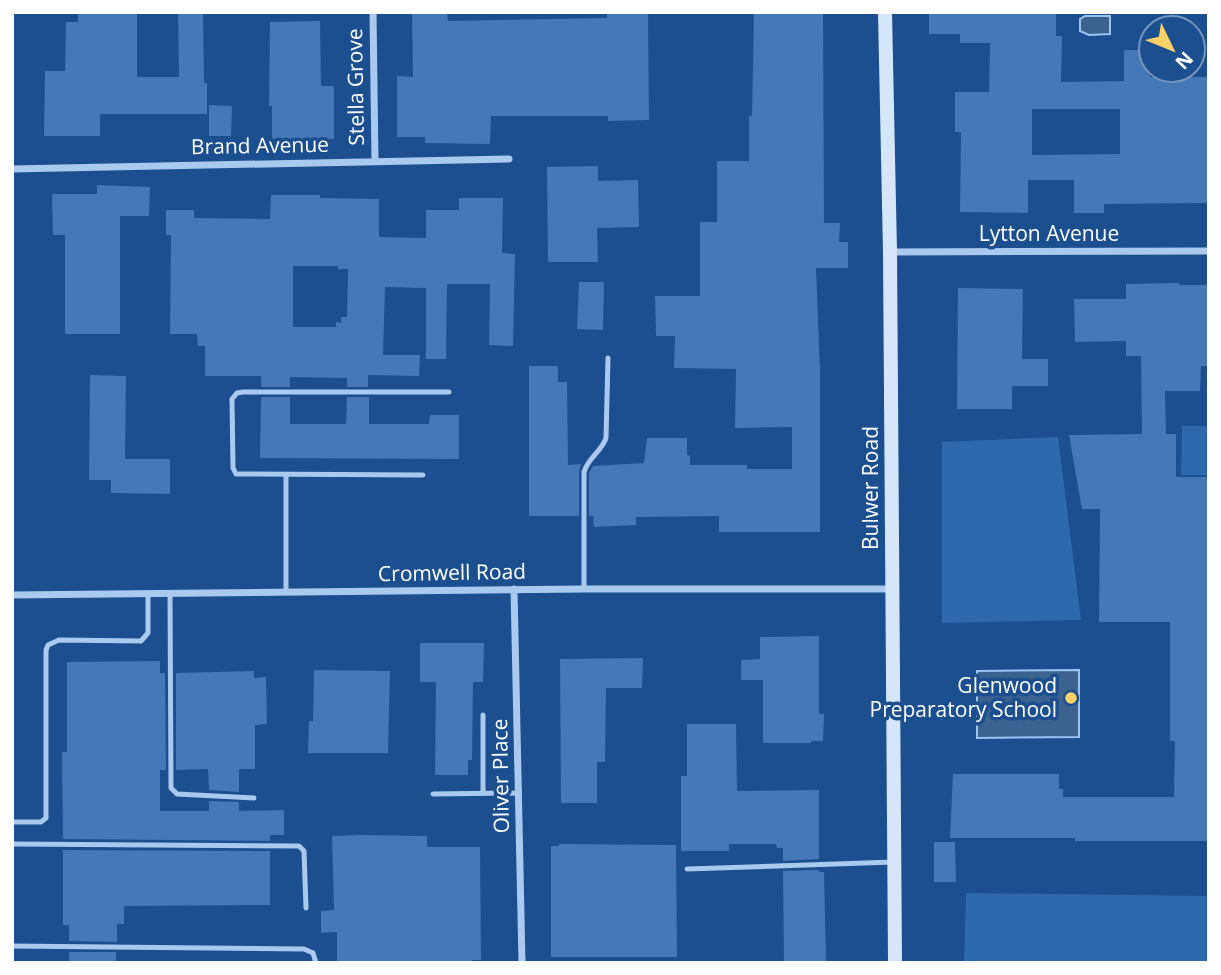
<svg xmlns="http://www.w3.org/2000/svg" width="1221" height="975" viewBox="0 0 1221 975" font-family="'Open Sans',sans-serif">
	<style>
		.green { fill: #2e69ad }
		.water { fill: #3c6290; stroke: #9cc4f0; stroke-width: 2 }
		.building { fill: #4478b7; fill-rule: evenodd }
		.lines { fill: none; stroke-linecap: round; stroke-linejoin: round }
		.lane { stroke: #a9c9ee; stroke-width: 5 }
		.street { stroke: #a9c9ee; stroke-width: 7 }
		.secondary { stroke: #d6e6fa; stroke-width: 14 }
		.poi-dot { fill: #ffd166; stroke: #1b4f8f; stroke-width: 2.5 }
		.labels { text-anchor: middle; stroke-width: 7; stroke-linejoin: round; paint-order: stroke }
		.street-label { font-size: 21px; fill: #fff; stroke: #1b4f8f }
		.poi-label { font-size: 21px; fill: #fff; stroke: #1b4f8f; text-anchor: end }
	</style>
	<rect width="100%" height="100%" fill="#1b4f8f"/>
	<path class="green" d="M 1182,426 L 1209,426 L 1209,475 L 1181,475 Z
		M 1058,437 L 1081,620 L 942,623 L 942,442 Z
		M 966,893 L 1209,896 L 1209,963 L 964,963 Z"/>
	<path class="water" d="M 1085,16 L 1110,16 L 1110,34 L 1089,35 L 1080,31 L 1080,19 Z
		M 1079,670 L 1079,737 L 977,738 L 977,671 Z"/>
	<path class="building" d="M 78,12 L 137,12 L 137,77 L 179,77 L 178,12 L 203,12 L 204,83 L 207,83 L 207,114 L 100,114 L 100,136 L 44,136 L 45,71 L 65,71 L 66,22 L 78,22 Z
		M 412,12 L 447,12 L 448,21 L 607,18 L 607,12 L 648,12 L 649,120 L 608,121 L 608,116 L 491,116 L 490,144 L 425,143 L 425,137 L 397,137 L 397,76 L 413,77 Z
		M 754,12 L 823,12 L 824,223 L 840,223 L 839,242 L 848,242 L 848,268 L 816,268 L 820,371 L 820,532 L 719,532 L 719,516 L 636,517 L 636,525 L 594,527 L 593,516 L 589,516 L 589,473 L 593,466 L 644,463 L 647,438 L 687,438 L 687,455 L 690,456 L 690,465 L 747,465 L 747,469 L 792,469 L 792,427 L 735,428 L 736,369 L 674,368 L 675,336 L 656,336 L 655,296 L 700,296 L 700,222 L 717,222 L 717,161 L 749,161 L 749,116 L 752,116 Z
		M 929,12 L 1056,12 L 1056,36 L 1062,36 L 1061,82 L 1124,81 L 1124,50 L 1149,50 L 1150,77 L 1209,77 L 1209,203 L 1104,204 L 1104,213 L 1074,213 L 1074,180 L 1028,180 L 1028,213 L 960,212 L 961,132 L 955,132 L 955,92 L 989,92 L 990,43 L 960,43 L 960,34 L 929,34 ZM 1032,109 L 1120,109 L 1120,154 L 1032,155 Z
		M 320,21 L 321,86 L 334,86 L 334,139 L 272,139 L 272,106 L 269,106 L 270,22 Z
		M 209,105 L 232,106 L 231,136 L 209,136 Z
		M 598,166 L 598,181 L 638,180 L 639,227 L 597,228 L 598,262 L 548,262 L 547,167 Z
		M 97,185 L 150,187 L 149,216 L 120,216 L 120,334 L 65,334 L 65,235 L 53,235 L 52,194 L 97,194 Z
		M 271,195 L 320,195 L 320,198 L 379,199 L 379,237 L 426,238 L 426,210 L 459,210 L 459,198 L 503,198 L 502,253 L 515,254 L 513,346 L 489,345 L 490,284 L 447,284 L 446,359 L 426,359 L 426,288 L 385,287 L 383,355 L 420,355 L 419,376 L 368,375 L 368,387 L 347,387 L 347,378 L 290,377 L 290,387 L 261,387 L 261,376 L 205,376 L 205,346 L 198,346 L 197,334 L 170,334 L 171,235 L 166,235 L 166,210 L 194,210 L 194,218 L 270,219 ZM 293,266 L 338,266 L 338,269 L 348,269 L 347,317 L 341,317 L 341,323 L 336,322 L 336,327 L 293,327 Z
		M 579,282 L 604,282 L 603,330 L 577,329 Z
		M 1179,283 L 1179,285 L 1209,285 L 1209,366 L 1201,366 L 1200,391 L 1165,391 L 1166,434 L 1176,434 L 1176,477 L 1209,477 L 1209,841 L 1075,841 L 1075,838 L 950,838 L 953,774 L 1059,774 L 1059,789 L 1063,789 L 1063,797 L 1174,797 L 1175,741 L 1170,741 L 1170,622 L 1099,622 L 1100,509 L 1082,509 L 1069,435 L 1142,434 L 1141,356 L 1126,356 L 1126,341 L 1075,342 L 1074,299 L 1126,299 L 1126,284 Z
		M 958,288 L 1023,289 L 1022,359 L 1048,359 L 1048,386 L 1012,386 L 1012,409 L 957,409 Z
		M 529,366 L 558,366 L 558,382 L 567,382 L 568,465 L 581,464 L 579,472 L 579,516 L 529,516 Z
		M 90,375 L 126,376 L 125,459 L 170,459 L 170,494 L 111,493 L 111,480 L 89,480 Z
		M 261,397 L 290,397 L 290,424 L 346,424 L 347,397 L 369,397 L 369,424 L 429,424 L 430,415 L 459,415 L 459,459 L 260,458 Z
		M 819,636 L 819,714 L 824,714 L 823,741 L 811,741 L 811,743 L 763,743 L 763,680 L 741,680 L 741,660 L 760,659 L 760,637 Z
		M 420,643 L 484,643 L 483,682 L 473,682 L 472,760 L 468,760 L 468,775 L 435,775 L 436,682 L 420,682 Z
		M 643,658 L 642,688 L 606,688 L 605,762 L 597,762 L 597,803 L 561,803 L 560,659 Z
		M 160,661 L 160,673 L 165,673 L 166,770 L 160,770 L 160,811 L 209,811 L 209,801 L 239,802 L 239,811 L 284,810 L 284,835 L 270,835 L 270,841 L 63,839 L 62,752 L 67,752 L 67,662 Z
		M 314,670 L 390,671 L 388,753 L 308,753 L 309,721 L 313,721 Z
		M 254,671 L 254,678 L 266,677 L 267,724 L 255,725 L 255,769 L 239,769 L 239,792 L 209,790 L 208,769 L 176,770 L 176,673 Z
		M 687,724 L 736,724 L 737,791 L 819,790 L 819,859 L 783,861 L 783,848 L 777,848 L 776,844 L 729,844 L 729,851 L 681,851 L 681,776 L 687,776 Z
		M 360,835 L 427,836 L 427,847 L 480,847 L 481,960 L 472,960 L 472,962 L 337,963 L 337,932 L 321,933 L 321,911 L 334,910 L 332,836 Z
		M 934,842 L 955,842 L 956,882 L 934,882 Z
		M 559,844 L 676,845 L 677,957 L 551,957 L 551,846 L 559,846 Z
		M 63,850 L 270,851 L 270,905 L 124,906 L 124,924 L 117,924 L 117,942 L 69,941 L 69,925 L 63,925 Z
		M 819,870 L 819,872 L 824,872 L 826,962 L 784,963 L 783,871 Z
		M 69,952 L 116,952 L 116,963 L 69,963 Z"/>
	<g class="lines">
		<path class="lane" d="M 423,475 L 236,474 L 233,468 L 232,399 L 237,393 L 243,392 L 449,392
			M 584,589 L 584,472 C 588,458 602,451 606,438 L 608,358
			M 286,592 L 286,476
			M 170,593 L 171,788 L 177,794 L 254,798
			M 483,715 L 483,793
			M 433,794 L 519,793
			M 12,822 L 41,822 L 46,818 L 46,650 L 48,645 L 59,640 L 141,641 L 148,633 L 148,593
			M 12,844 L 299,846 L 304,851 L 306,908
			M 687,869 L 894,862
			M 12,946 L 304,949 L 313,953 L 316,963"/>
		<path class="street" d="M 373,12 L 375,161
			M 12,169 L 509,159
			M 890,252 L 1209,251
			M 514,589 L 522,963
			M 12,595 L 584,589 L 892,589"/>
		<path class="secondary" d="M 885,12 L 890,252 L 895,963"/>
	</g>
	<circle class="poi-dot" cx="1071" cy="698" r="7"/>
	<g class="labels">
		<g class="street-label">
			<text transform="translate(356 87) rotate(-91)" y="7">Stella Grove</text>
			<text transform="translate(260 146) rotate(-1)" y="7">Brand Avenue</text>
			<text x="1049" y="241">Lytton Avenue</text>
			<text transform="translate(871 488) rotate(-90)" y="7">Bulwer Road</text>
			<text transform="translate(452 573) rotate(-1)" y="7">Cromwell Road</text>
			<text transform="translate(501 776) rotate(-91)" y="7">Oliver Place</text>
		</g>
		<g class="poi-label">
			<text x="1057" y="693">Glenwood<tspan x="1057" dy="24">Preparatory School</tspan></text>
		</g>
	</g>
	<rect width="1221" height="975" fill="none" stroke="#ffffff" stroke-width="28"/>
	<g transform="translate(1172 49) rotate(133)"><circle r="33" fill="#1b4f8f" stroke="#7695bc" stroke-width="2"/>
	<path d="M0-5L12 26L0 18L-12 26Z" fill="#ffd166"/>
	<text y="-10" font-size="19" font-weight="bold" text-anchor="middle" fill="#ffffff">N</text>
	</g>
</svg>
